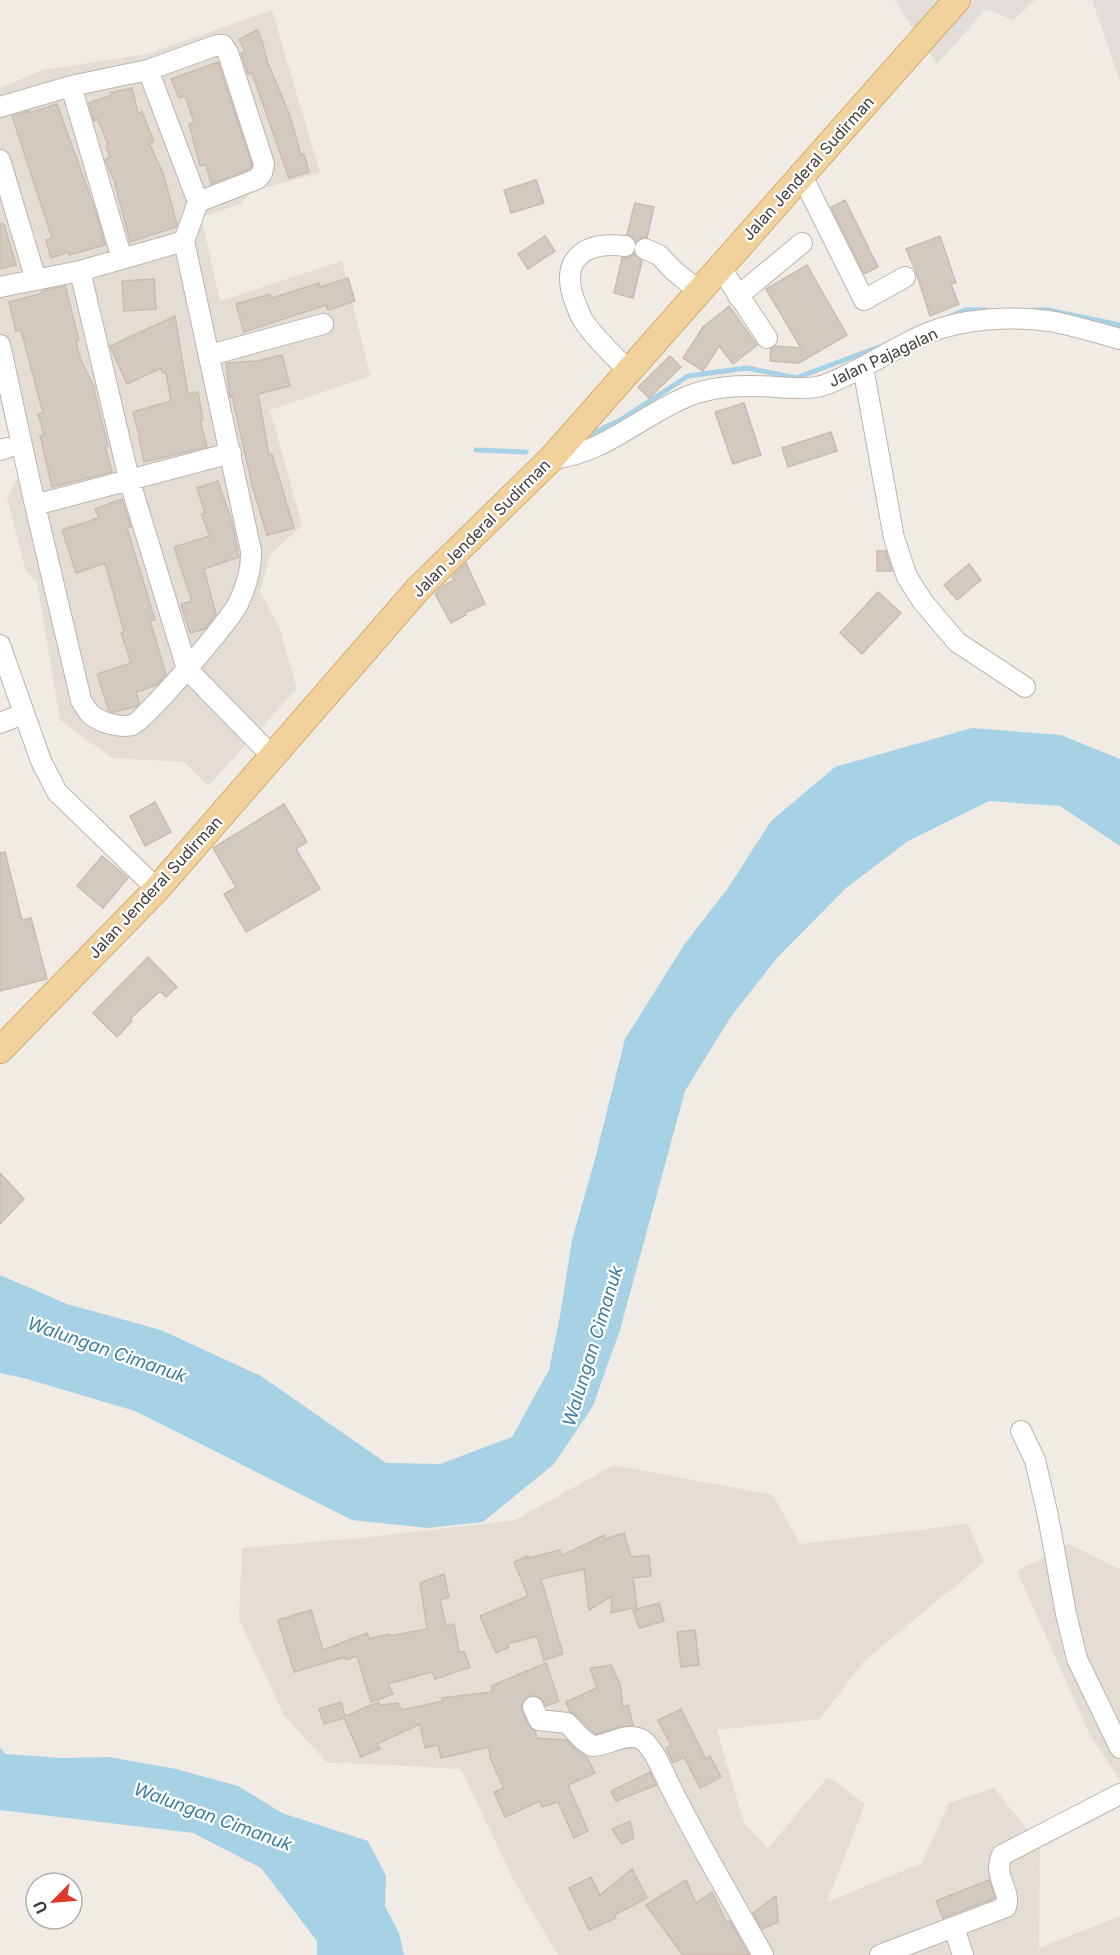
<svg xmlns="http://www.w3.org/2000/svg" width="1120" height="1955" viewBox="0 0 1120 1955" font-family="Inter,sans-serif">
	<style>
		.residential { fill: #e3ddd3 }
		.industrial { fill: #e2ddd9 }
		.water { fill: #a7d2e6 }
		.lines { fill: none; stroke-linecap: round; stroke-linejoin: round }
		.stream { stroke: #a7d2e6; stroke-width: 5 }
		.building { fill: #d3c9be; stroke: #cabdaf; stroke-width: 1.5 }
		.minor-casing { stroke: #bdb5ab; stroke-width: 22 }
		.major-casing { stroke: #d4ad6e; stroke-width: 28 }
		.minor { stroke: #fff; stroke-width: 20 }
		.major { stroke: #f1d29c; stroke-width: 26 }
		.labels { text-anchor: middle; stroke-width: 4.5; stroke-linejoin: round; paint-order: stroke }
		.street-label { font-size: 16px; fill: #413b35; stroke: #fff }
		.water-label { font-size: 18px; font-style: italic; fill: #3c7d9f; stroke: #fff }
	</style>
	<rect width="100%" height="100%" fill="#f0ebe4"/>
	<path class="residential" d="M 272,10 L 320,173 L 252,191 L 241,204 L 201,217 L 220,301 L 342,261 L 370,376 L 270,410 L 302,525 L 270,555 L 260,591 L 280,629 L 297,689 L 208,786 L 184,762 L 112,758 L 60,720 L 37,582 L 26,572 L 7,498 L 19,476 L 0,401 L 0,88 L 43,70 L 147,54 Z
		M 614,1465 L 773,1495 L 800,1544 L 968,1524 L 984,1562 L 864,1661 L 820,1719 L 717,1730 L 744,1823 L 768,1848 L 828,1777 L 865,1804 L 827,1902 L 922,1863 L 949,1803 L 994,1788 L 1040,1845 L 1039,1948 L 1120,1916 L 1120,1955 L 558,1955 L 514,1881 L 461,1769 L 326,1762 L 284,1715 L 239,1619 L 242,1548 L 369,1537 L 515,1520 Z
		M 1069,1544 L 1120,1569 L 1120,1780 L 1090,1735 L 1017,1571 Z"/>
	<path class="industrial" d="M 894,0 L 1036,0 L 1013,20 L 986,9 L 937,64 Z
		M 1092,0 L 1120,0 L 1120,81 Z"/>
	<path class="water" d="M 972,728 L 1061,735 L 1120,759 L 1120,846 L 1060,806 L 989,801 L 908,841 L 846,888 L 777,958 L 730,1018 L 685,1091 L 620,1330 L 593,1406 L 554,1464 L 483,1522 L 427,1528 L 352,1520 L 135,1411 L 27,1379 L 0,1373 L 0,1275 L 67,1304 L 161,1330 L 261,1376 L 386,1463 L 440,1464 L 512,1437 L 549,1370 L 560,1316 L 572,1240 L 595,1159 L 625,1039 L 684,945 L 728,888 L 771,821 L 835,767 Z
		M 0,1748 L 6,1754 L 61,1758 L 109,1757 L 176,1769 L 238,1786 L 282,1813 L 368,1841 L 386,1876 L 385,1906 L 399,1933 L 404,1955 L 317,1955 L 317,1941 L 261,1868 L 193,1833 L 0,1810 Z"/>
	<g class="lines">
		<path class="stream" d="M 1034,310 L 1048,310 L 1120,325
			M 949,317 L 965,310 L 986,310
			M 584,438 L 622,419 L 688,376 L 747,368 L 796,378 L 879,347
			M 476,450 L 526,452"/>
	</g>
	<path class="building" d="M 257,30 L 264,45 L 263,46 L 268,63 L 290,116 L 301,155 L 304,154 L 309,172 L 289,178 L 252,73 L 248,74 L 241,53 L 245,52 L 239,39 Z
		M 218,62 L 252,165 L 250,169 L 211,184 L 206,165 L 200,166 L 189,124 L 194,122 L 185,96 L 179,98 L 171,79 Z
		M 132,88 L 138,113 L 142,112 L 154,142 L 149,143 L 163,173 L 177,224 L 176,227 L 130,242 L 114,180 L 105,160 L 110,157 L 106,146 L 108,145 L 98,119 L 94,121 L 89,103 L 111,95 L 110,93 Z
		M 57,104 L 97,215 L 105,245 L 69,255 L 68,252 L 51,258 L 46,240 L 52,238 L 12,116 L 29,111 L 29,113 Z
		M 536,180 L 544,203 L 511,213 L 504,190 Z
		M 845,200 L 878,267 L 864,274 L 831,207 Z
		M 635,203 L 654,207 L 647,238 L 643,237 L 636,242 L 632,236 L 627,234 Z
		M 0,224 L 4,224 L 16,265 L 0,269 Z
		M 545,236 L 555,251 L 528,269 L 518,254 Z
		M 940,236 L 956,283 L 951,284 L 959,304 L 930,316 L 916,272 L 906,249 Z
		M 634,253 L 642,261 L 633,298 L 614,293 L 622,258 L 630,257 Z
		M 807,265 L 847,335 L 799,363 L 770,361 L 771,349 L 775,346 L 801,348 L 766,289 Z
		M 348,278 L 355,301 L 328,310 L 326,305 L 244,332 L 236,304 L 270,294 L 272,298 L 319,283 L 320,287 Z
		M 154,279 L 156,309 L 124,311 L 122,281 Z
		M 65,286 L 79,340 L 76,341 L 80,358 L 95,389 L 94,390 L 108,446 L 105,447 L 112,472 L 52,487 L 40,435 L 44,435 L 38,414 L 43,413 L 21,330 L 16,331 L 9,302 L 43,293 L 42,291 Z
		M 729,306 L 757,345 L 733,364 L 719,346 L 703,371 L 683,358 L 703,327 Z
		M 175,316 L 188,394 L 198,392 L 203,420 L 200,420 L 207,447 L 144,462 L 139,439 L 140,438 L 133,412 L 171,401 L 166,373 L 162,373 L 161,368 L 127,384 L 110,346 Z
		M 282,355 L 290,386 L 258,394 L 269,455 L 272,454 L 294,528 L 267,535 L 252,485 L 232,396 L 230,397 L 226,363 L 257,361 Z
		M 670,356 L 681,367 L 649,398 L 638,387 Z
		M 744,403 L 761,455 L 733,464 L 715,412 Z
		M 831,432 L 837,451 L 788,467 L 782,448 Z
		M 218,481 L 232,522 L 239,557 L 204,569 L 216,614 L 205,629 L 190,633 L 181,604 L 192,601 L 174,547 L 210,536 L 201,514 L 205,513 L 197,488 Z
		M 122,499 L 131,527 L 127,528 L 155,620 L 150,621 L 166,674 L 157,685 L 136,692 L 139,703 L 137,706 L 115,712 L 109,711 L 97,674 L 131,663 L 121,633 L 124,632 L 105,563 L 76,573 L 62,530 L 99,518 L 95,509 Z
		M 877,551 L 886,551 L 892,571 L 877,571 Z
		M 466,563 L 485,604 L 465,613 L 466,615 L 451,623 L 435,594 L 444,585 L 454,580 L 452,577 Z
		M 969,564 L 981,580 L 957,600 L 944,585 Z
		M 878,592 L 901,613 L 862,654 L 840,633 Z
		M 155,802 L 171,832 L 145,846 L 130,816 Z
		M 284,804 L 307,842 L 296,849 L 320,889 L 246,932 L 224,894 L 236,887 L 213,848 Z
		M 5,852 L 22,920 L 31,918 L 47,979 L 0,991 L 0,853 Z
		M 102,856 L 128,878 L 103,908 L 77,886 Z
		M 148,957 L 177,987 L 166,997 L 160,991 L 130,1019 L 132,1021 L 117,1037 L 93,1013 Z
		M 0,1173 L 24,1199 L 0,1224 Z
		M 624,1533 L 631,1557 L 649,1555 L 651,1576 L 633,1578 L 637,1607 L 611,1613 L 612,1596 L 589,1610 L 584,1569 L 541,1579 L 563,1654 L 544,1660 L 537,1636 L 508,1644 L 509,1647 L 496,1653 L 480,1616 L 528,1596 L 514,1562 L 528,1556 L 529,1558 L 560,1550 L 561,1556 L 604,1535 L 605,1539 Z
		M 444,1574 L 449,1597 L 440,1600 L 446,1626 L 454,1624 L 459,1652 L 464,1651 L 470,1667 L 435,1679 L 432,1672 L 388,1684 L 393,1694 L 371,1702 L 357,1656 L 346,1660 L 345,1657 L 294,1672 L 278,1620 L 311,1610 L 323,1650 L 367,1633 L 369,1639 L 389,1634 L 390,1636 L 427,1629 L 420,1583 Z
		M 659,1603 L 664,1621 L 639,1628 L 633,1610 Z
		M 695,1630 L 699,1665 L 681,1667 L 677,1632 Z
		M 546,1663 L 559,1701 L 546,1706 L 540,1698 L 534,1695 L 524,1700 L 521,1706 L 528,1725 L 535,1731 L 537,1738 L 567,1740 L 575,1749 L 587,1757 L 595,1773 L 568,1785 L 588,1831 L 574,1838 L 558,1802 L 542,1807 L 540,1801 L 505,1817 L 494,1792 L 504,1788 L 490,1758 L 489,1747 L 441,1758 L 438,1745 L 425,1748 L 420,1724 L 377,1744 L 380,1749 L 361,1757 L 344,1718 L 324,1724 L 319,1709 L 341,1702 L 345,1716 L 379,1702 L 380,1705 L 398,1703 L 402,1710 L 443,1701 L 442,1698 L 492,1692 L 491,1686 Z
		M 611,1665 L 620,1684 L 623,1707 L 628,1705 L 633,1725 L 620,1727 L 595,1734 L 576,1715 L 570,1712 L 566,1702 L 597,1688 L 590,1668 Z
		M 681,1709 L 706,1759 L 710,1756 L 721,1777 L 700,1788 L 684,1757 L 673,1763 L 666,1748 L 671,1745 L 658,1720 Z
		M 650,1772 L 656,1785 L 616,1801 L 611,1791 Z
		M 630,1821 L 634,1838 L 622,1844 L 612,1829 Z
		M 632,1869 L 647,1898 L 614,1915 L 616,1918 L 589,1930 L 569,1888 L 591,1877 L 600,1895 Z
		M 686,1880 L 696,1903 L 712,1892 L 727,1923 L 730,1921 L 749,1955 L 683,1955 L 646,1905 Z
		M 989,1880 L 995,1898 L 943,1918 L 936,1901 Z
		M 776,1896 L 778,1922 L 762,1929 L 753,1913 Z"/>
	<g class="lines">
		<g class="minor-casing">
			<path id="minor" d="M 71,86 L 122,259
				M 0,107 L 71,86 L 148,70 L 217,45 L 223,45 L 228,53 L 264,164 L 262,173 L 257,179 L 198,202
				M 0,160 L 36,280
				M 802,176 L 864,300 L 905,277
				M 625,246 C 584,241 559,259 575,302 C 578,309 580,317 585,323 C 597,341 615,356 629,372
				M 645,249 L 659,255 L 673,270 L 700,292
				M 720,267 L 767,338
				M 80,271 L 129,479 L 187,669 L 273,757
				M 0,287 L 80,271 L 184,241
				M 738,296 L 802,243
				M 0,345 L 35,505 L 81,700 C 85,707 89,715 96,718 C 104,723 122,728 132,725 C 145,721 230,620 238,604 C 246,587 252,570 251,551 L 184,241 L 198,202 L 148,70
				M 210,355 L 323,324
				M 863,367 L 894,538 L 907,577 L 923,602 L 957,642 L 1025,687
				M 0,450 L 7,448
				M 551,459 C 605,454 642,414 691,395 C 719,385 746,385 776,387 C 790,388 804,389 817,387 C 831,384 843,377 855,371 C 879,359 903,343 928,333 C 964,318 1011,316 1049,321 C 1073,325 1097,333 1120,339
				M 35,505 L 231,453
				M 0,645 L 41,761 L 57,792 L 157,889
				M 0,723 L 23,714
				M 1021,1431 L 1035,1460 L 1048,1516 L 1066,1614 L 1077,1659 L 1120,1748
				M 533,1707 L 539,1720 L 567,1723 L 582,1739 L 592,1746 C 607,1746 626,1732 641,1739 C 652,1745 663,1771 668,1782 C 697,1841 731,1898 763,1955
				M 954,1928 L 963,1955
				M 880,1955 L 1006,1907 C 1012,1890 992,1878 1002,1855 L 1120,1794"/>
		</g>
		<g class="major-casing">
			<path id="major" d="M 0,1050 L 157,889 L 418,589 L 551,459 L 957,0"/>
		</g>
		<use href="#minor" class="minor"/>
		<use href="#major" class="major"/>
	</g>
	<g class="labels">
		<g class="street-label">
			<text transform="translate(808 168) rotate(-48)" y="6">Jalan Jenderal Sudirman</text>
			<text transform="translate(883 357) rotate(-25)" y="6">Jalan Pajagalan</text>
			<text transform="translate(481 528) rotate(-45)" y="6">Jalan Jenderal Sudirman</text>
			<text transform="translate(155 887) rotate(-47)" y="6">Jalan Jenderal Sudirman</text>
		</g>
		<g class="water-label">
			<text transform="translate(593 1346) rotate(-73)" y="6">Walungan Cimanuk</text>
			<text transform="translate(107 1350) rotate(19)" y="6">Walungan Cimanuk</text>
			<text transform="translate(213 1817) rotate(20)" y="6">Walungan Cimanuk</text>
		</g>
	</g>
	<g transform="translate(54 1901) rotate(245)"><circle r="28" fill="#ffffff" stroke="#b3b1ae" stroke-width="1.5"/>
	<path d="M0-4.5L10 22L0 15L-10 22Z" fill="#df382c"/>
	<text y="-9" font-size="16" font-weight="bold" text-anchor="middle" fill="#413b35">U</text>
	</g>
</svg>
